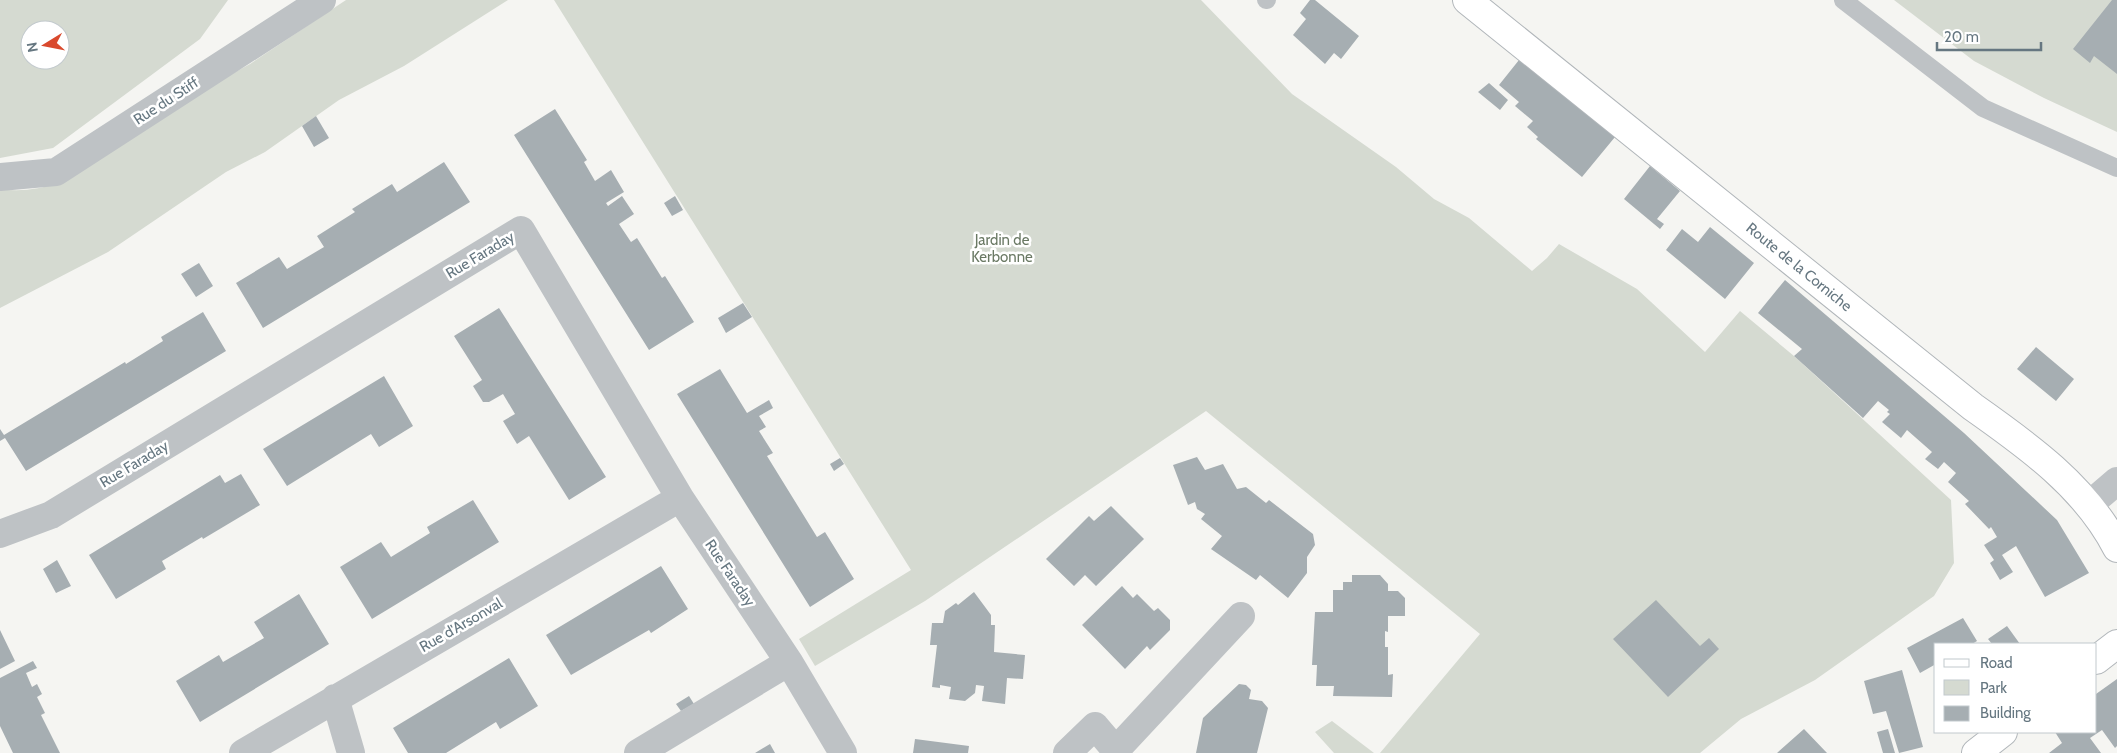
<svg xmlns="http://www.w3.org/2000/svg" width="2117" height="753" viewBox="0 0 2117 753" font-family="Cabin,sans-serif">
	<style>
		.green { fill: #d5dad1; fill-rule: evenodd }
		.building { fill: #a6aeb2 }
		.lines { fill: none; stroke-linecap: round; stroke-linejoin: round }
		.secondary-casing { stroke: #b1b6ba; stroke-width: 30 }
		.lane { stroke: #bec2c5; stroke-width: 18 }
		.street { stroke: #bec2c5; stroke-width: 28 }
		.secondary { stroke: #fff; stroke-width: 28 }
		.labels { text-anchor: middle; stroke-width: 5; stroke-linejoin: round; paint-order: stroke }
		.street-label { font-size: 15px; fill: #667781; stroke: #fff }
		.park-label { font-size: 15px; fill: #6a7964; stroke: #fff }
	</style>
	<rect width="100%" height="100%" fill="#f5f5f2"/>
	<path class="green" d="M 0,0 L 228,0 L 200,39 L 53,148 L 0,158 ZM 30,30 L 60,30 L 60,60 L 30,60 Z
		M 346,0 L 508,0 L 404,66 L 339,100 L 265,152 L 226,172 L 108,252 L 0,308 L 0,189 C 21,192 39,189 59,183 L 197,93 L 250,64 Z
		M 554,0 L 1201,0 L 1292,94 L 1396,167 L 1434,199 L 1469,218 L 1532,271 L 1547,258 L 1559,244 L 1637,289 L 1705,352 L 1740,311 L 1794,356 L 1951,500 L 1954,563 L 1934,596 L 1815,680 L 1741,719 L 1700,753 L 1380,753 L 1480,634 L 1206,411 L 925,601 L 815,666 L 799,639 L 911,570 Z
		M 1894,0 L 2117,0 L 2117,132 L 2044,98 L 1974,61 Z
		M 1332,721 L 1374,753 L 1334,753 L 1315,732 Z"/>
	<path class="building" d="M 1310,0 L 1315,0 L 1359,36 L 1341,59 L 1334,53 L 1325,64 L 1293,35 L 1306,19 L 1300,13 Z
		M 2112,0 L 2117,0 L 2117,74 L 2094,56 L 2090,63 L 2073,49 Z
		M 1519,60 L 1615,137 L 1582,177 L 1536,139 L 1538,137 L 1527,127 L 1533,121 L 1515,106 L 1519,102 L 1499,85 Z
		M 1489,83 L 1508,100 L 1500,110 L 1478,92 Z
		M 555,109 L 587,160 L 584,162 L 595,181 L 611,170 L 624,192 L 606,203 L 608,206 L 622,196 L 634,214 L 619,224 L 631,242 L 637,238 L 662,278 L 665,276 L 694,322 L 649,350 L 514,135 Z
		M 316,116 L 329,138 L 314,147 L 302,126 Z
		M 444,162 L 470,202 L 263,328 L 236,283 L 279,257 L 287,269 L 324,247 L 317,236 L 355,212 L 352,209 L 392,184 L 397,192 Z
		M 1650,166 L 1680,191 L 1657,219 L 1664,224 L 1660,229 L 1624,199 Z
		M 675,196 L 683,210 L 672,216 L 664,203 Z
		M 1710,227 L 1754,263 L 1725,299 L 1666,250 L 1682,229 L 1698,242 Z
		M 199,263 L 213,286 L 196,297 L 181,274 Z
		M 1785,280 L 1964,433 L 2057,520 L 2089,573 L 2045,597 L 2016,546 L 2002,555 L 2013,572 L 2000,580 L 1990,563 L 1994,560 L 1984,545 L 1997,537 L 1991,527 L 1989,529 L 1965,504 L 1969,501 L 1948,482 L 1956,473 L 1944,462 L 1938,469 L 1925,459 L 1932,452 L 1907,430 L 1901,438 L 1882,422 L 1890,414 L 1887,412 L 1889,410 L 1878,401 L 1863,418 L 1794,356 L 1802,349 L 1758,313 Z
		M 743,303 L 752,317 L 726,333 L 718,318 Z
		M 499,308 L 606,477 L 569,500 L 529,436 L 517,444 L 503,421 L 515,414 L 503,394 L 489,402 L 483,402 L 473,386 L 482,380 L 454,336 Z
		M 203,312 L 226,351 L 26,471 L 5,438 L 0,441 L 0,429 L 4,435 L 125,362 L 126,364 L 163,341 L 161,337 Z
		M 2036,347 L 2074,379 L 2056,401 L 2017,369 Z
		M 720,369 L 747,413 L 769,400 L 773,408 L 759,416 L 766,427 L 759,431 L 773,453 L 767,456 L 817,537 L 825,532 L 854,579 L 810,607 L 677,394 Z
		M 384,376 L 413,426 L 379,447 L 371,434 L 287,486 L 263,449 Z
		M 1197,457 L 1205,470 L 1223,464 L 1237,489 L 1246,487 L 1266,503 L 1269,500 L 1313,534 L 1315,545 L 1307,557 L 1307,573 L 1288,598 L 1260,575 L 1256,580 L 1211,549 L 1222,536 L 1201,519 L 1205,514 L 1197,509 L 1195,502 L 1188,505 L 1173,465 Z
		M 840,458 L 844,464 L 834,471 L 830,464 Z
		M 241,474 L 260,505 L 203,539 L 202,537 L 162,561 L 166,569 L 116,599 L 89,555 L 220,475 L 225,483 Z
		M 473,500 L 499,542 L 372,619 L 340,567 L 381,542 L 391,557 L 430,533 L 427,527 Z
		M 1111,506 L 1144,539 L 1096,586 L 1085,575 L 1074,586 L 1046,559 L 1089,516 L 1094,521 Z
		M 57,560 L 71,586 L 56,593 L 43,569 Z
		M 661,566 L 688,609 L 651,633 L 649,630 L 571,675 L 546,635 Z
		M 1352,575 L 1380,575 L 1388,584 L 1388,591 L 1398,591 L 1405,598 L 1405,616 L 1388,616 L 1388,632 L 1385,631 L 1385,647 L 1388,647 L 1388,675 L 1393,674 L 1392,697 L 1333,696 L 1334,686 L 1316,686 L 1317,665 L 1312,665 L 1315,612 L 1333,612 L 1333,590 L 1343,590 L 1343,582 L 1352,582 Z
		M 1122,586 L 1133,598 L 1137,594 L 1154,611 L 1158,608 L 1170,620 L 1170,630 L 1150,650 L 1147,646 L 1125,669 L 1082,625 Z
		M 974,592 L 991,615 L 991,625 L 995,625 L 994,652 L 1025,655 L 1023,679 L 1007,678 L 1005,704 L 982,701 L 984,686 L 976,685 L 975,693 L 965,701 L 949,699 L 951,687 L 940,685 L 940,688 L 932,687 L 937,645 L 930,645 L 932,623 L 943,623 L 945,611 L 956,603 L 958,605 Z
		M 299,594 L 329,644 L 200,722 L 176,681 L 219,655 L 223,662 L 264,638 L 254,622 Z
		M 1656,600 L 1700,646 L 1709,638 L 1719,649 L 1668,697 L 1613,639 Z
		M 1963,618 L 1977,641 L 1972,644 L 1936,644 L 1936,664 L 1920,673 L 1907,648 Z
		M 2007,626 L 2020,644 L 1992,644 L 1988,639 Z
		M 0,630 L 15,661 L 0,669 Z
		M 509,658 L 538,706 L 500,729 L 496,722 L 446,753 L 408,753 L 393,728 Z
		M 33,661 L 37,668 L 26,673 L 32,687 L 37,684 L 42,694 L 37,697 L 45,713 L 41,715 L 60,753 L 13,753 L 0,726 L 0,678 Z
		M 1902,670 L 1923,747 L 1899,753 L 1886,711 L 1873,714 L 1864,681 Z
		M 2117,679 L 2117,746 L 2115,748 L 2102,730 L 2090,738 L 2101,753 L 2049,753 L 2062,743 L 2055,732 L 2096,732 L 2096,694 Z
		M 1239,684 L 1246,685 L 1251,690 L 1249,699 L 1262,701 L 1268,708 L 1257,753 L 1196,753 L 1203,718 Z
		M 689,696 L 694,704 L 681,711 L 676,704 Z
		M 1804,729 L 1827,753 L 1777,753 Z
		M 1888,729 L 1895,753 L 1883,753 L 1877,732 Z
		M 915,739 L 969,746 L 968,753 L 913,753 Z
		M 770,744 L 775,753 L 755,753 Z"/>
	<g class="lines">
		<g class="secondary-casing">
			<path id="secondary" d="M 1467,0 L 1973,407 C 2027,445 2086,487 2117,548
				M 2096,660 L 2117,644
				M 1976,753 L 2003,732"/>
		</g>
		<path class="lane" d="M 1266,0 L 1267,0
			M 1843,0 L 1983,108 L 2117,168"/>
		<path class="street" d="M 0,177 L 56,172 L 322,0
			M 2089,505 L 2117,481
			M 0,534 L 51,515 L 521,230 L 680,498 L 789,662 L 843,753
			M 335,698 L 351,753
			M 1116,750 L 1241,616
			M 243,753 L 680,498
			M 638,753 L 789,662
			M 1067,753 L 1095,726 L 1118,753"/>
		<use href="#secondary" class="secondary"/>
	</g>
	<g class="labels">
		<g class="street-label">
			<text transform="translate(166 101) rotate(-33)" y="5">Rue du Stiff</text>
			<text transform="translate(480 255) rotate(-31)" y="5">Rue Faraday</text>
			<text transform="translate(1799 267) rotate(39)" y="5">Route de la Corniche</text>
			<text transform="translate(134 464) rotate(-31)" y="5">Rue Faraday</text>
			<text transform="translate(730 573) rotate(56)" y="5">Rue Faraday</text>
			<text transform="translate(461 625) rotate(-30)" y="5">Rue d'Arsonval</text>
		</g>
		<g class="park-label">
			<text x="1002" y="245">Jardin de<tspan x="1002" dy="17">Kerbonne</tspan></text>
		</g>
	</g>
	<rect x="1934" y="643" width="162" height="90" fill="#ffffff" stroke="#c2c9cd"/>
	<rect x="1944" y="659" width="25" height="8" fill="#ffffff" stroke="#c2c9cd"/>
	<text x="1980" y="668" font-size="15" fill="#667781">Road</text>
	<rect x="1944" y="680" width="25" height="15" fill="#d5dad1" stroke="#c2c9cd"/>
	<text x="1980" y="693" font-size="15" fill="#667781">Park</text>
	<rect x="1944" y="706" width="25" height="15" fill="#a6aeb2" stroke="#c2c9cd"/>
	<text x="1980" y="718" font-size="15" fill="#667781">Building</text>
	<g transform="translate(45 45) rotate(260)"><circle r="24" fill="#ffffff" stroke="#c2c9cd"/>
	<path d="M0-4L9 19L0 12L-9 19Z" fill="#d9492d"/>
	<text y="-8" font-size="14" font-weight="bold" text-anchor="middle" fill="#667781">N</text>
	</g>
	<path d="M1937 42v8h104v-8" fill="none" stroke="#667781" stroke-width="2.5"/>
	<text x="1944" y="42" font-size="15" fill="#667781" stroke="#ffffff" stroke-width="4" paint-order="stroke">20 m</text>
</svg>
